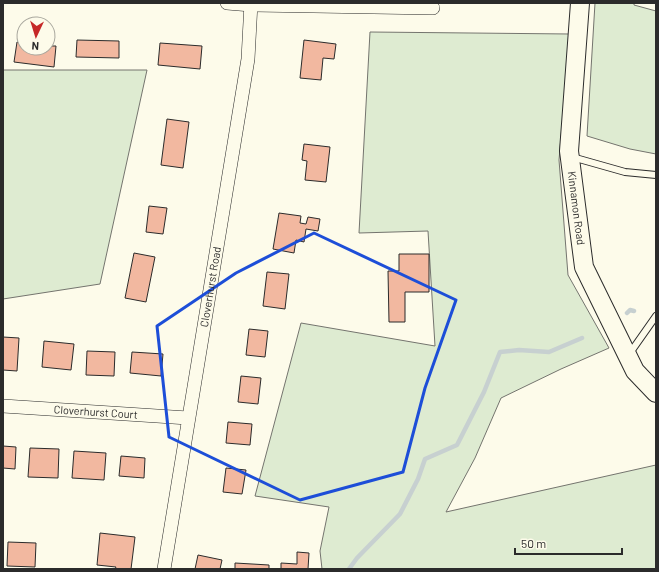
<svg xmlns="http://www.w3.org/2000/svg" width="659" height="572" viewBox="0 0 659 572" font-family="Barlow,sans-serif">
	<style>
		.green { fill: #deebd1; stroke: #74746e }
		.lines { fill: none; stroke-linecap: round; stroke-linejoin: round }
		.stream { stroke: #c7d0d0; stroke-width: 4.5 }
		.building { fill: #f2b8a0; stroke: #2b2b2b }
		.service-casing { stroke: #2b2b2b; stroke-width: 8 }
		.minor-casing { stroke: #2b2b2b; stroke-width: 14 }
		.secondary-casing { stroke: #2b2b2b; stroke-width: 20 }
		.service { stroke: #fdfbea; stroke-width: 6 }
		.minor { stroke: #fdfbea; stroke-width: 13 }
		.secondary { stroke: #fdfbea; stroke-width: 18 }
		.marked { fill: none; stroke: #1d4ed8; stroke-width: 3; stroke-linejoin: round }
		.labels { text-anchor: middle; stroke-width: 3; stroke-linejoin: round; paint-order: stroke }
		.street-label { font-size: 11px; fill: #2b2b2b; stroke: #fdfbea }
	</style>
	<rect width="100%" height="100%" fill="#fdfbea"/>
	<path class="green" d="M 595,3 L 634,3 L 634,5 L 656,11 L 656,154 L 630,149 L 587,136 Z
		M 370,32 L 570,34 L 559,160 L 568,275 L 609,348 L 561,369 L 501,398 L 475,458 L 446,512 L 656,465 L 656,569 L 322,569 L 320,551 L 329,507 L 255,496 L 301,323 L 435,346 L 428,231 L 359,233 Z
		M 3,70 L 147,70 L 100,284 L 3,299 Z"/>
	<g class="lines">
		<path class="stream" d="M 627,313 L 630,310 L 634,311
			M 349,569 L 357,558 L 400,514 L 418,479 L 425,459 L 457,445 L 484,392 L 500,352 L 519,350 L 549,352 L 582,338"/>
	</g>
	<path class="building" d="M 77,40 L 119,41 L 119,58 L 76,57 Z
		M 304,40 L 336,44 L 334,59 L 323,58 L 321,80 L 300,78 Z
		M 17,42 L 24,43 L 24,48 L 48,48 L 48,46 L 56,46 L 54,67 L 14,62 Z
		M 160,43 L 202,46 L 200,69 L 158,65 Z
		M 167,119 L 189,122 L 183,168 L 161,165 Z
		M 304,144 L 330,147 L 326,182 L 305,180 L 307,161 L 302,160 Z
		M 149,206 L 167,208 L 163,234 L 146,232 Z
		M 279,213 L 301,216 L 300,223 L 306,224 L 308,217 L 320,219 L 318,231 L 306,229 L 304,242 L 296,240 L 294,253 L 273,249 Z
		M 134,253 L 155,257 L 146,302 L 125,298 Z
		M 399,254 L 429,254 L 429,292 L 405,292 L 405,322 L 389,322 L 388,271 L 399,271 Z
		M 267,272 L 289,274 L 285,309 L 263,306 Z
		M 249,329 L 268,331 L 265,357 L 246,355 Z
		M 3,337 L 19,338 L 17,371 L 3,370 Z
		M 44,341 L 74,344 L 71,370 L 42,367 Z
		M 87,351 L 115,352 L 114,376 L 86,375 Z
		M 132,352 L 163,354 L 161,376 L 130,373 Z
		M 241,376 L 261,378 L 258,404 L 238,402 Z
		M 228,422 L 252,424 L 250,445 L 226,443 Z
		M 3,446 L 16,447 L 15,469 L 3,468 Z
		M 30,448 L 59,449 L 58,478 L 28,477 Z
		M 74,451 L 106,453 L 104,480 L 72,478 Z
		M 121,456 L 145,458 L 144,478 L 119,476 Z
		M 226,468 L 246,470 L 242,494 L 223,492 Z
		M 100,533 L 135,537 L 131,569 L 115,569 L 116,567 L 97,565 Z
		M 8,542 L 36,543 L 35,567 L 7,566 Z
		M 297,552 L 309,553 L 308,569 L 281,569 L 281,563 L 297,564 Z
		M 198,555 L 222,560 L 220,569 L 195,569 Z
		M 235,563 L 269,565 L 269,569 L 235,569 Z"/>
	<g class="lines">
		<g class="service-casing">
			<path id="service" d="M 572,157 L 625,172 L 656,175
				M 630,353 L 656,316"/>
		</g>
		<g class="minor-casing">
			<g id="minor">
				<path d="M 227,3 L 251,5 L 433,8"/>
				<path id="s1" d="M 3,406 L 188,418"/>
				<path id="s2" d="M 164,569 L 248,59 L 251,3"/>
			</g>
		</g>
		<g class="secondary-casing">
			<g id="secondary">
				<path id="s3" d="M 580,3 L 569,151 L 584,267 L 635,371 L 656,393"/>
			</g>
		</g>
		<use href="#service" class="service"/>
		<use href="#minor" class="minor"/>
		<use href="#secondary" class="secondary"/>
	</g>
	<path class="marked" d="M 314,233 L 456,300 L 425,388 L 403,472 L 300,500 L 169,437 L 157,326 L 236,273 Z"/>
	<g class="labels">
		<g class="street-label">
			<text dy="4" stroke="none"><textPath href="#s3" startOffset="206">Kinnamon Road</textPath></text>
			<text dy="4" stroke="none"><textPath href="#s2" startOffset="286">Cloverhurst Road</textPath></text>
			<text dy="4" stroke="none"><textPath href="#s1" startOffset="93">Cloverhurst Court</textPath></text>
		</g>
	</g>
	<rect width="659" height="572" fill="none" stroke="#2b2b2b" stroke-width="8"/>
	<g transform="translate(36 36) rotate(184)"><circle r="19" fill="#fdfbea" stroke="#a9a89e"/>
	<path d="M0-3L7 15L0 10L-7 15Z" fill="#c62828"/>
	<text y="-6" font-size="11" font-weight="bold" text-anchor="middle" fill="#2b2b2b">N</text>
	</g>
	<path d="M515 548v6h107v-6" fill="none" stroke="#2b2b2b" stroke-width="2"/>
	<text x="521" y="548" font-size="12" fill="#2b2b2b" stroke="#fdfbea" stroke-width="3" paint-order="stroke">50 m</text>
</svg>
